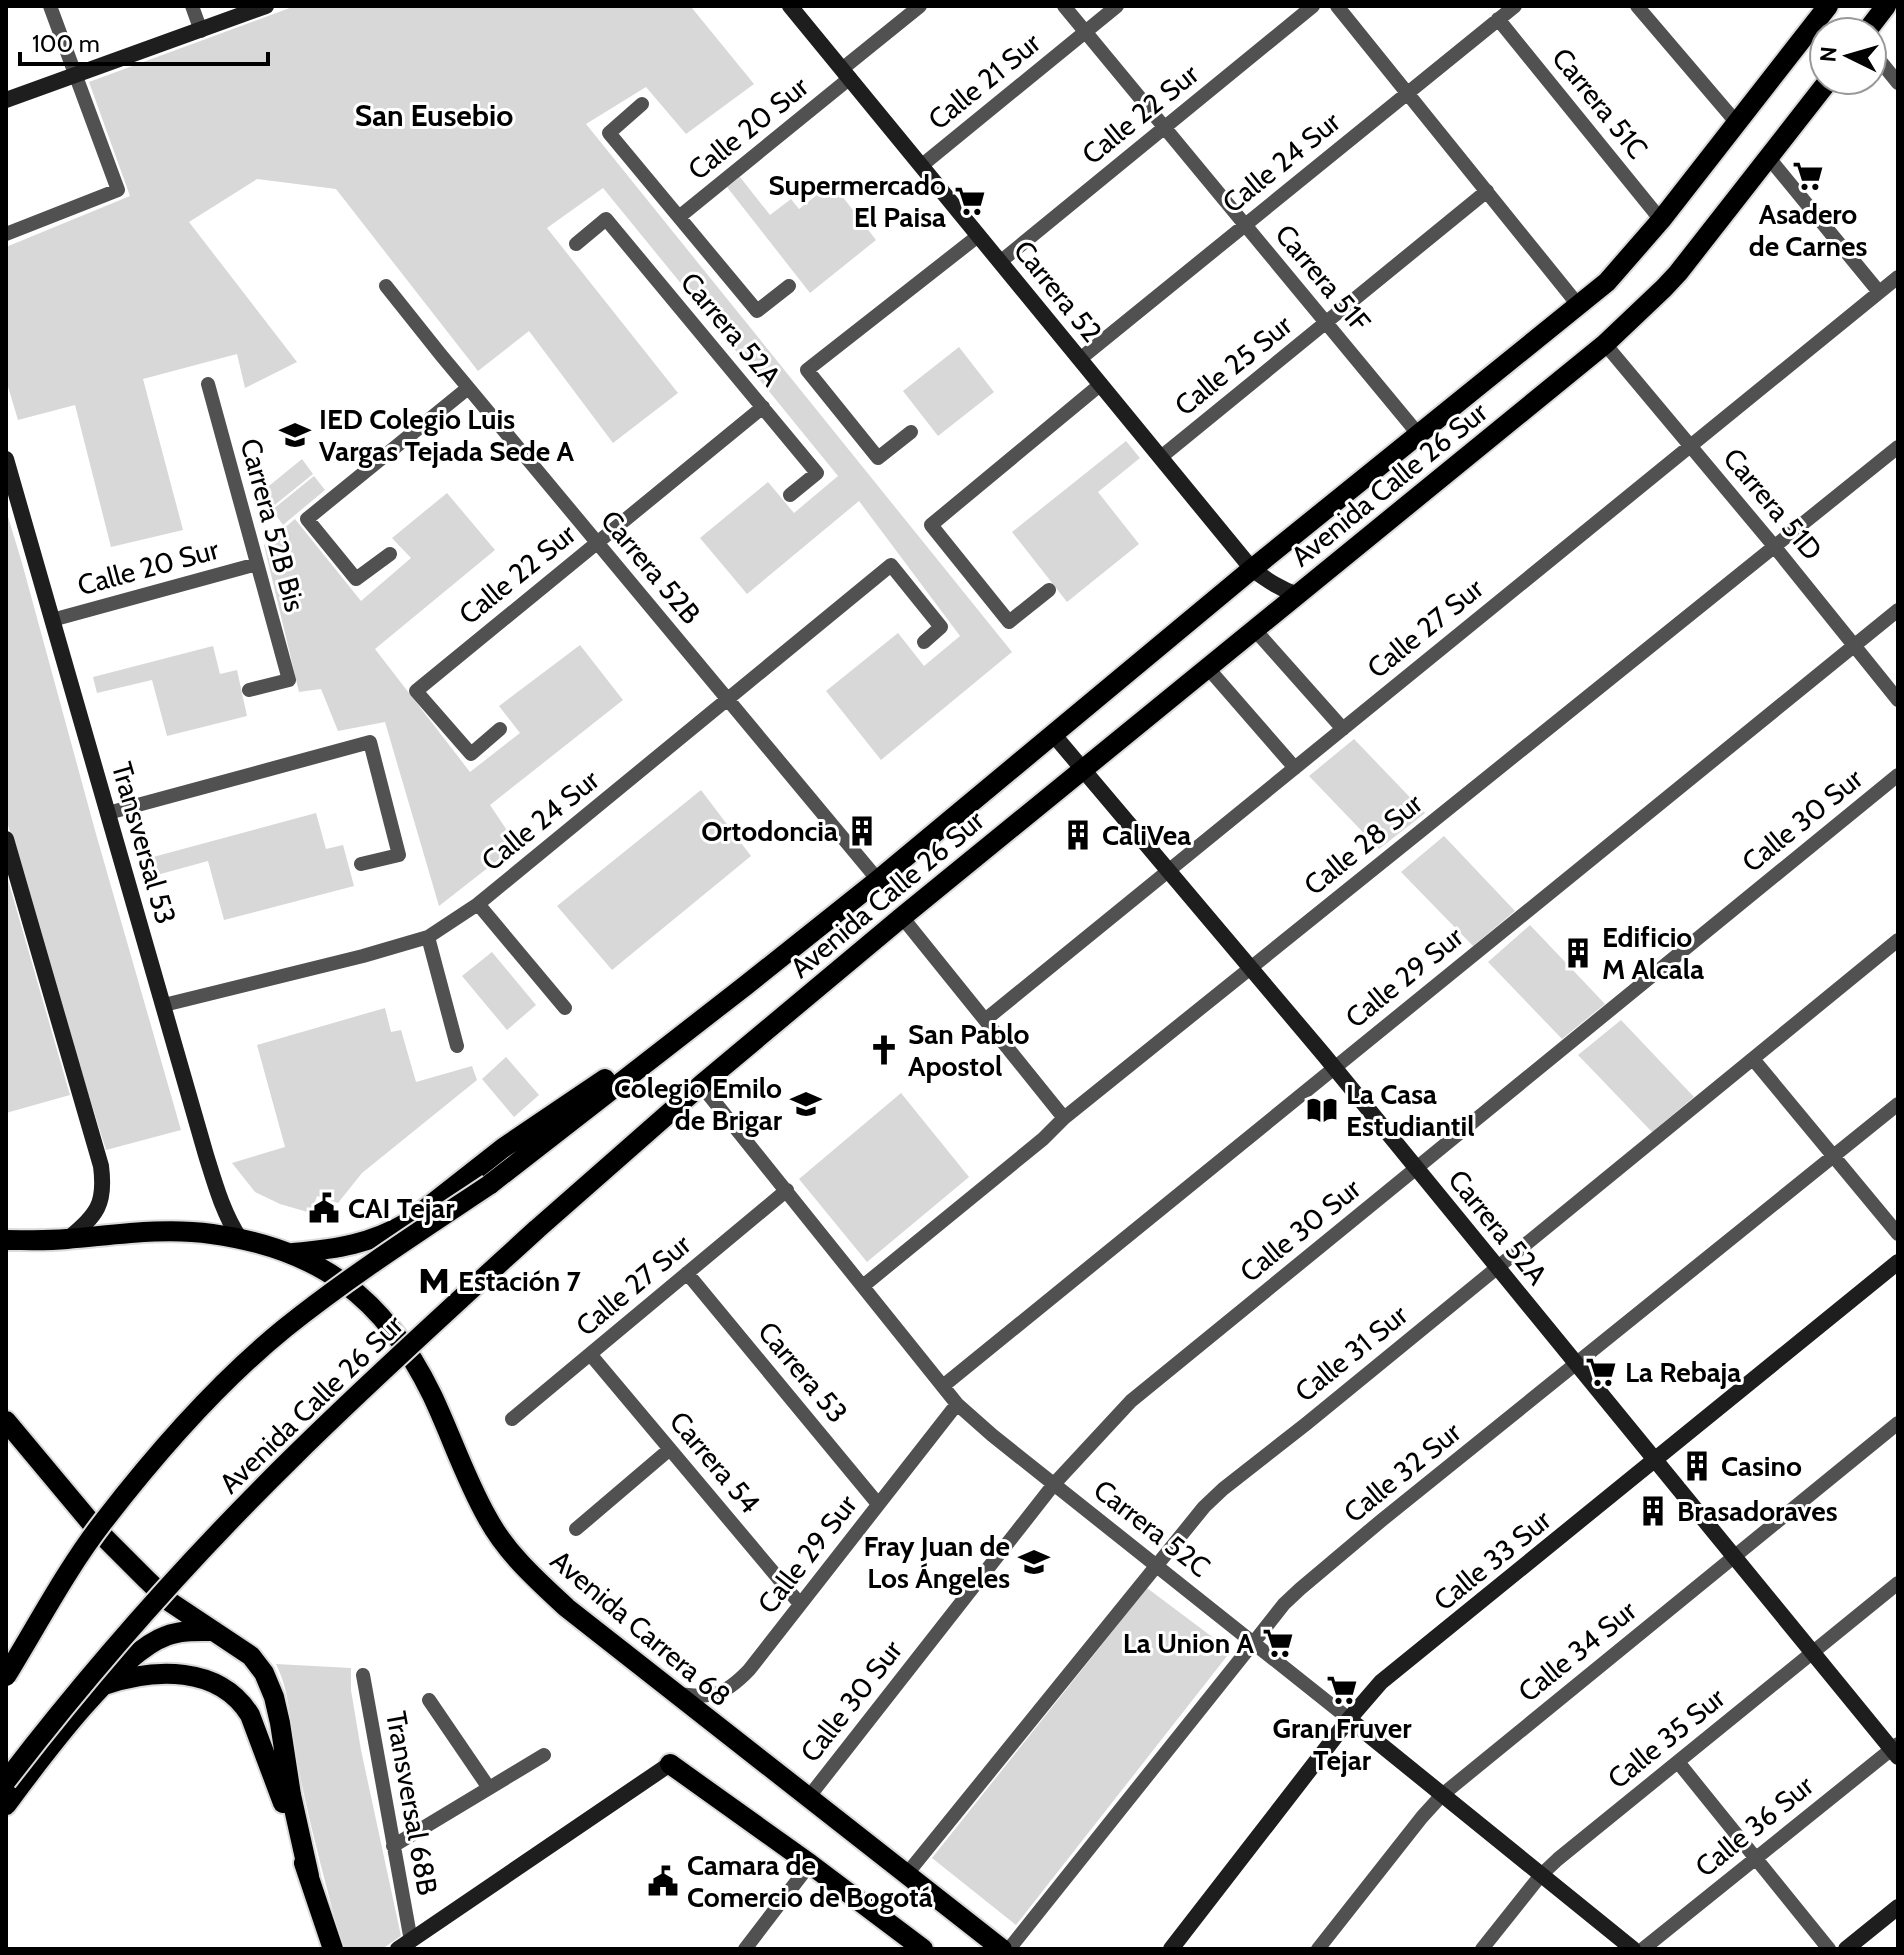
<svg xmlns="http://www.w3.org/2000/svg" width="1904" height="1955" viewBox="0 0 1904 1955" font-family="Cabin,sans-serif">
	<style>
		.green { fill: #d8d8d8 }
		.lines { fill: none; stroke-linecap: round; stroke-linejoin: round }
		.primary-casing { stroke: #dbdbdb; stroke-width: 24 }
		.street { stroke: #515151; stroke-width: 14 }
		.secondary { stroke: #1e1e1e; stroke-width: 16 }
		.primary { stroke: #000; stroke-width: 20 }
		.primary-bridge-casing { stroke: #dbdbdb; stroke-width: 24; stroke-linecap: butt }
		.primary-bridge { stroke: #000; stroke-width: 20 }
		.labels { text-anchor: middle; stroke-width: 6; stroke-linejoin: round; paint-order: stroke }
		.street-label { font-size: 28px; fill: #000; stroke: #fff }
		.poi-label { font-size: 28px; font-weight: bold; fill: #000; stroke: #fff; text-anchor: start }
		.neighbourhood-label { font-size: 30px; font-weight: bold; fill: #000; stroke: #fff }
	</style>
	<rect width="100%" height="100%" fill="#fff"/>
	<path class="green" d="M 295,6 L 694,6 L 692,8 L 754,84 L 686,134 L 646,87 L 586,124 L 1012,652 L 881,760 L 826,691 L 898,633 L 924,666 L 960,636 L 859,501 L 747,594 L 700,538 L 768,482 L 794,513 L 838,476 L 603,188 L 547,228 L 678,393 L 613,443 L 529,331 L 478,371 L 336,189 L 257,179 L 189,222 L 297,362 L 245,388 L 237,354 L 143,379 L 183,530 L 111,547 L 75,405 L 18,420 L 6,380 L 6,247 L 130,196 L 89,82 Z
		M 740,177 L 770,215 L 791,199 L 799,209 L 832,183 L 876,240 L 810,293 L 727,187 Z
		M 959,347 L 994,392 L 938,436 L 903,391 Z
		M 1126,441 L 1140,458 L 1098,492 L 1139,544 L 1067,602 L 1012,532 Z
		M 302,459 L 313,474 L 271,508 L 259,494 Z
		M 314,476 L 325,490 L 283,525 L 272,510 Z
		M 447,493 L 495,550 L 375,649 L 470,772 L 520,733 L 499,706 L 580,645 L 623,700 L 490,805 L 517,845 L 439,906 L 385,722 L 338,731 L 321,689 L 299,692 L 264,545 L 295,519 L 361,601 L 411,558 L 392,538 Z
		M 6,510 L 22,563 L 96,834 L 181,1130 L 106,1150 L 47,962 L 6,818 Z
		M 213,646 L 220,674 L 237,670 L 247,716 L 167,736 L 152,680 L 97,693 L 93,677 Z
		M 1354,739 L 1425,813 L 1379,849 L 1309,776 Z
		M 701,790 L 751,856 L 612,970 L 557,906 Z
		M 316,813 L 326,849 L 343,845 L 354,886 L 224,920 L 208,861 L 146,878 L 142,860 Z
		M 1444,836 L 1515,911 L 1473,946 L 1401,872 Z
		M 6,873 L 70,1095 L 6,1113 Z
		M 1530,925 L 1605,1004 L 1562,1039 L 1488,962 Z
		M 492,952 L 536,1005 L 507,1030 L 462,976 Z
		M 385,1008 L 391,1032 L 401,1030 L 416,1082 L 472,1066 L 477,1080 L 362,1173 L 338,1203 L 317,1196 L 311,1213 L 280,1204 L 255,1192 L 232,1163 L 285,1147 L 257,1045 Z
		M 1621,1020 L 1694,1097 L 1652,1132 L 1578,1055 Z
		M 506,1057 L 539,1095 L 514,1117 L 482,1079 Z
		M 901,1093 L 969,1177 L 867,1262 L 799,1179 Z
		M 1147,1588 L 1231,1651 L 1016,1925 L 932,1858 Z
		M 276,1664 L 351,1668 L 351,1690 L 361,1750 L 401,1936 L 382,1949 L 343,1949 C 326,1885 308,1820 296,1755 C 290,1723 290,1692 276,1664 Z"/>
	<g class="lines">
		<g class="primary-casing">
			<path id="primary" d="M 1866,32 L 1886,6
				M 489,1185 L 745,986 L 878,880 L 1252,569 L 1607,282 L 1661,220 L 1828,6
				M 536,1230 L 701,1085 L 902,917 L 1605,344 L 1664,288 L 1678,273 L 1829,80
				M 6,1240 C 26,1240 46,1241 67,1239 C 115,1235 164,1227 212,1234 C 320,1249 385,1298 432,1395 C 451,1435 465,1478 487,1517 C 506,1553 538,1581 567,1608 L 1002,1949
				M 293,1253 C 337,1249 371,1244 410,1221 L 503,1148 L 605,1079
				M 6,1421 L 97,1530 L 146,1579 L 170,1602 L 251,1656 L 264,1673 L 274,1697 L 280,1723 L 291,1795 L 309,1876
				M 104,1685 C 154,1668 219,1665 250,1715 L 283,1803
				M 670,1764 L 810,1864 L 923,1949
				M 6,1805 C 38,1762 118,1653 166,1636 C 181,1630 198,1631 214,1631
				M 304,1863 L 333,1949"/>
		</g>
		<path class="street" d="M 192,6 L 201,31
			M 1064,6 L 1419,435
			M 1337,6 L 1579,306
			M 1637,6 L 1736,122
			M 1498,19 L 1661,220
			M 1872,51 L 1898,83
			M 842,69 L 920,6
			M 642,104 L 609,133 L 757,311 L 789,286
			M 1769,158 L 1879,292
			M 921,166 L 1117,6
			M 679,217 L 850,78
			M 6,234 L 118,190 L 50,6
			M 576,244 L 606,219 L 817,473 L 790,495
			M 1000,262 L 1313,6
			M 386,286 L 441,355 L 878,880
			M 1605,344 L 1774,546 L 1898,700
			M 1080,359 L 1515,6
			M 208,384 L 289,680 L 249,690
			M 911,432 L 878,458 L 807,370 L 978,236
			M 1161,457 L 1487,191
			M 390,554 L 356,579 L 307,519 L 468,388
			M 1049,590 L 1009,622 L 931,525 L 1101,384
			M 52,620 L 257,564
			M 1255,630 L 1343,729
			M 1207,667 L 1295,768
			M 500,729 L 471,754 L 416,691 L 763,407
			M 108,813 L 370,742 L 399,855 L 361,864
			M 478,904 L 565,1008
			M 902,917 L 1064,1118
			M 428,937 L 457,1046
			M 164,1005 L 363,956 L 428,937 L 478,904 L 891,565 L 941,627 L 924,642
			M 985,1020 L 1898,277
			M 1753,1059 L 1898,1234
			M 701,1085 L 957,1404 L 992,1435 L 1349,1719
			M 687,1273 L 878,1504
			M 863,1286 L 1043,1139 L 1064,1118 L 1898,447
			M 590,1354 L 800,1604
			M 943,1386 L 1898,610
			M 512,1419 L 787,1190
			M 576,1529 L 670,1449
			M 363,1675 L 411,1941
			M 676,1694 C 712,1698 723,1697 749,1670 L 957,1404
			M 429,1700 L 489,1788
			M 1678,1762 L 1829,1949
			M 808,1798 L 1054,1484 L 1131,1401 L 1898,775
			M 393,1846 L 544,1755
			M 906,1875 L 1204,1507 L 1223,1489 L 1306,1424 L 1898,940
			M 745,1949 L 810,1864
			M 1009,1949 L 1254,1642 L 1284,1604 L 1300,1589 L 1382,1520 L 1898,1104
			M 1318,1949 L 1422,1817 L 1442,1795 L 1898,1423
			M 1482,1949 L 1541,1875 L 1558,1859 L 1898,1583
			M 1643,1949 L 1898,1744"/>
		<path class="secondary" d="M 790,6 L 1252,569 C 1267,580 1280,589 1298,595
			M 6,100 L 266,6
			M 6,459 L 206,1155 C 215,1184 223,1213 240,1239
			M 1053,734 L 1324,1055 L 1898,1757
			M 6,839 L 101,1166 C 106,1205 97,1214 68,1239
			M 1349,1719 L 1633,1949
			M 398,1949 L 670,1764
			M 1171,1949 L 1349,1719 L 1381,1682 L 1898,1262
			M 1846,1949 L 1898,1907"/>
		<use href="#primary" class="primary"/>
		<g class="primary-bridge-casing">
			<path id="primary-bridge" d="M 6,1676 C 38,1624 66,1570 103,1522 C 157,1452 216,1384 285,1328 C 350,1276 420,1231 489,1185
				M 6,1781 C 95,1665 192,1556 296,1454 C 374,1377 455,1304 536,1230"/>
		</g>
		<use href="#primary-bridge" class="primary-bridge"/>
	</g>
	<defs>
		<g id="supermarket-bare" transform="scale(2.4)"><path d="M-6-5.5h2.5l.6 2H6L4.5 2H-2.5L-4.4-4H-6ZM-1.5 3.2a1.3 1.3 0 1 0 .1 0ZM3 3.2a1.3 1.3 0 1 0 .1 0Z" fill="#000" stroke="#fff" stroke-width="2.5" paint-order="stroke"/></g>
		<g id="school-bare" transform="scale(2.4)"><path d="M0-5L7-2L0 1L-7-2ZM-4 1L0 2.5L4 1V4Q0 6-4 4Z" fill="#000" stroke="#fff" stroke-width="2.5" paint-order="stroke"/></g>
		<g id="building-bare" transform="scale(2.4)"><path d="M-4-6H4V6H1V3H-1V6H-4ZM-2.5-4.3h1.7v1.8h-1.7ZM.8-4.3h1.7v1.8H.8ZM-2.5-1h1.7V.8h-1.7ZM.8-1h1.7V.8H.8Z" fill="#000" stroke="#fff" stroke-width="2.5" paint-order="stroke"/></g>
		<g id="church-bare" transform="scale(2.4)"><path d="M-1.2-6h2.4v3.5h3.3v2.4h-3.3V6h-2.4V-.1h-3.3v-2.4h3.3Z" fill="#000" stroke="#fff" stroke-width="2.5" paint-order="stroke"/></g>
		<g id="library-bare" transform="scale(2.4)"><path d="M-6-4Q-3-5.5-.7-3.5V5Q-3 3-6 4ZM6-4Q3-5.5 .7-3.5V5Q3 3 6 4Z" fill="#000" stroke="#fff" stroke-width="2.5" paint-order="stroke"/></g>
		<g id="civic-bare" transform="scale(2.4)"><path d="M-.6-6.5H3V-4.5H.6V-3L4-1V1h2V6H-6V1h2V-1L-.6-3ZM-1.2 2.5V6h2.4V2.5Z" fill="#000" stroke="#fff" stroke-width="2.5" paint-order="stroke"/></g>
		<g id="metro-bare" transform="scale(2.4)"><path d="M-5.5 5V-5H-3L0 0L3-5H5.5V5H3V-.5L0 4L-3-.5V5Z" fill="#000" stroke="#fff" stroke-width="2.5" paint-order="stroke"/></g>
	</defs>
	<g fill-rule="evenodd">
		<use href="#supermarket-bare" x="1808" y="176"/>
		<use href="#supermarket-bare" x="970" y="201"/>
		<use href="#school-bare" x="295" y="435"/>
		<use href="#building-bare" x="862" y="831"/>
		<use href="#building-bare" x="1078" y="835"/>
		<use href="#building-bare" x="1578" y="953"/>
		<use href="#church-bare" x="884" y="1050"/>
		<use href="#school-bare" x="806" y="1104"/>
		<use href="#library-bare" x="1322" y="1110"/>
		<use href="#civic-bare" x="324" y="1208"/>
		<use href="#metro-bare" x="434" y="1281"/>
		<use href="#supermarket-bare" x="1601" y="1372"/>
		<use href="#building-bare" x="1697" y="1466"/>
		<use href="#building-bare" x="1653" y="1511"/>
		<use href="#school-bare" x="1034" y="1562"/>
		<use href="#supermarket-bare" x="1278" y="1643"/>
		<use href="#supermarket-bare" x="1342" y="1690"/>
		<use href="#civic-bare" x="663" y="1881"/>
	</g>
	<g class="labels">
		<g class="street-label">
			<text transform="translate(984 81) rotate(-39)" y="10">Calle 21 Sur</text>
			<text transform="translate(1600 103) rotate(51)" y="10">Carrera 51C</text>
			<text transform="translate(1140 114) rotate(-39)" y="10">Calle 22 Sur</text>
			<text transform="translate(748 128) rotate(-39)" y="10">Calle 20 Sur</text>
			<text transform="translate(1281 162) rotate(-39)" y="10">Calle 24 Sur</text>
			<text transform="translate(1323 278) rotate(50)" y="10">Carrera 51F</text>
			<text transform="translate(1058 291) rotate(51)" y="10">Carrera 52</text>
			<text transform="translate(731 329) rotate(50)" y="10">Carrera 52A</text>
			<text transform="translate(1233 365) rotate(-39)" y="10">Calle 25 Sur</text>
			<text transform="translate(1389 484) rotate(-39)" y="10">Avenida Calle 26 Sur</text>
			<text transform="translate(1773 504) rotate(50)" y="10">Carrera 51D</text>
			<text transform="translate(273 525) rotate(75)" y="10">Carrera 52B Bis</text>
			<text transform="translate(148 567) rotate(-15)" y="10">Calle 20 Sur</text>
			<text transform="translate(651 567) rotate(50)" y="10">Carrera 52B</text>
			<text transform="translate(517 574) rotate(-39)" y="10">Calle 22 Sur</text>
			<text transform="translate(1425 628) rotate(-39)" y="10">Calle 27 Sur</text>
			<text transform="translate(540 820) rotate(-39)" y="10">Calle 24 Sur</text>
			<text transform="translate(1802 820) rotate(-39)" y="10">Calle 30 Sur</text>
			<text transform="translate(144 843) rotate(74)" y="10">Transversal 53</text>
			<text transform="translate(1363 844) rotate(-39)" y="10">Calle 28 Sur</text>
			<text transform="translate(887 894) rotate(-40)" y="10">Avenida Calle 26 Sur</text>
			<text transform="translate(1404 977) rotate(-39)" y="10">Calle 29 Sur</text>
			<text transform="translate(1498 1227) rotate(51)" y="10">Carrera 52A</text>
			<text transform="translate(1300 1230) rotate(-39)" y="10">Calle 30 Sur</text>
			<text transform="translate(633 1285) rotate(-40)" y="10">Calle 27 Sur</text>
			<text transform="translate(1351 1353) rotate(-39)" y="10">Calle 31 Sur</text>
			<text transform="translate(803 1372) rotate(50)" y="10">Carrera 53</text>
			<text transform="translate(311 1404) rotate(-44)" y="10">Avenida Calle 26 Sur</text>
			<text transform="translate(715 1462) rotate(50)" y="10">Carrera 54</text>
			<text transform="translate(1402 1472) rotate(-39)" y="10">Calle 32 Sur</text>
			<text transform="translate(1152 1528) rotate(38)" y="10">Carrera 52C</text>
			<text transform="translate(807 1554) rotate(-52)" y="10">Calle 29 Sur</text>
			<text transform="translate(1492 1560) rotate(-39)" y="10">Calle 33 Sur</text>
			<text transform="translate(641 1628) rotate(40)" y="10">Avenida Carrera 68</text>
			<text transform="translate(1577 1651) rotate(-39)" y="10">Calle 34 Sur</text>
			<text transform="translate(851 1701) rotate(-52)" y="10">Calle 30 Sur</text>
			<text transform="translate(1666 1738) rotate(-39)" y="10">Calle 35 Sur</text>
			<text transform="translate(412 1803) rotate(80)" y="10">Transversal 68B</text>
			<text transform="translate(1754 1826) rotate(-39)" y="10">Calle 36 Sur</text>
		</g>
		<g class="poi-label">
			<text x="946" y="195" text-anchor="end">Supermercado<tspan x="946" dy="32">El Paisa</tspan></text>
			<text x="1808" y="224" text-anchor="middle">Asadero<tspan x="1808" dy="32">de Carnes</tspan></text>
			<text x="319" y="429">IED Colegio Luis<tspan x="319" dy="32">Vargas Tejada Sede A</tspan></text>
			<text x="838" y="841" text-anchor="end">Ortodoncia</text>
			<text x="1102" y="845">CaliVea</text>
			<text x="1602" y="947">Edificio<tspan x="1602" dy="32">M Alcala</tspan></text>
			<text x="908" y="1044">San Pablo<tspan x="908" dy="32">Apostol</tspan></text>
			<text x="782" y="1098" text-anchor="end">Colegio Emilo<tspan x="782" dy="32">de Brigar</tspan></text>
			<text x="1346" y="1104">La Casa<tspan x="1346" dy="32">Estudiantil</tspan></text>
			<text x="348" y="1218">CAI Tejar</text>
			<text x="458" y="1291">Estación 7</text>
			<text x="1625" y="1382">La Rebaja</text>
			<text x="1721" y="1476">Casino</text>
			<text x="1677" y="1521">Brasadoraves</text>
			<text x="1010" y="1556" text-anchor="end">Fray Juan de<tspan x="1010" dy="32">Los Ángeles</tspan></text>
			<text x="1254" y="1653" text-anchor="end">La Union A</text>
			<text x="1342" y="1738" text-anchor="middle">Gran Fruver<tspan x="1342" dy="32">Tejar</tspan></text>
			<text x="687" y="1875">Camara de<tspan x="687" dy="32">Comercio de Bogotá</tspan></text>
		</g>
		<g class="neighbourhood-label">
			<text x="434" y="126">San Eusebio</text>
		</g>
	</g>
	<rect width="1904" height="1955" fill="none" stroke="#000000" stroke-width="16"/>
	<g transform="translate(1848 56) rotate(275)"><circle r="38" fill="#ffffff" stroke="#999999" stroke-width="2"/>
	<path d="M0-6L14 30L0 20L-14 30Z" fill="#000000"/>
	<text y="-12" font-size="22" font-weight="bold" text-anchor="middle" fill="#000000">N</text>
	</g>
	<path d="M20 52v12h248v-12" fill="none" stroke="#000000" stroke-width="4"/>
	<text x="32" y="52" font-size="24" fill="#000000" stroke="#ffffff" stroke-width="6" paint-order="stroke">100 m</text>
</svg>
